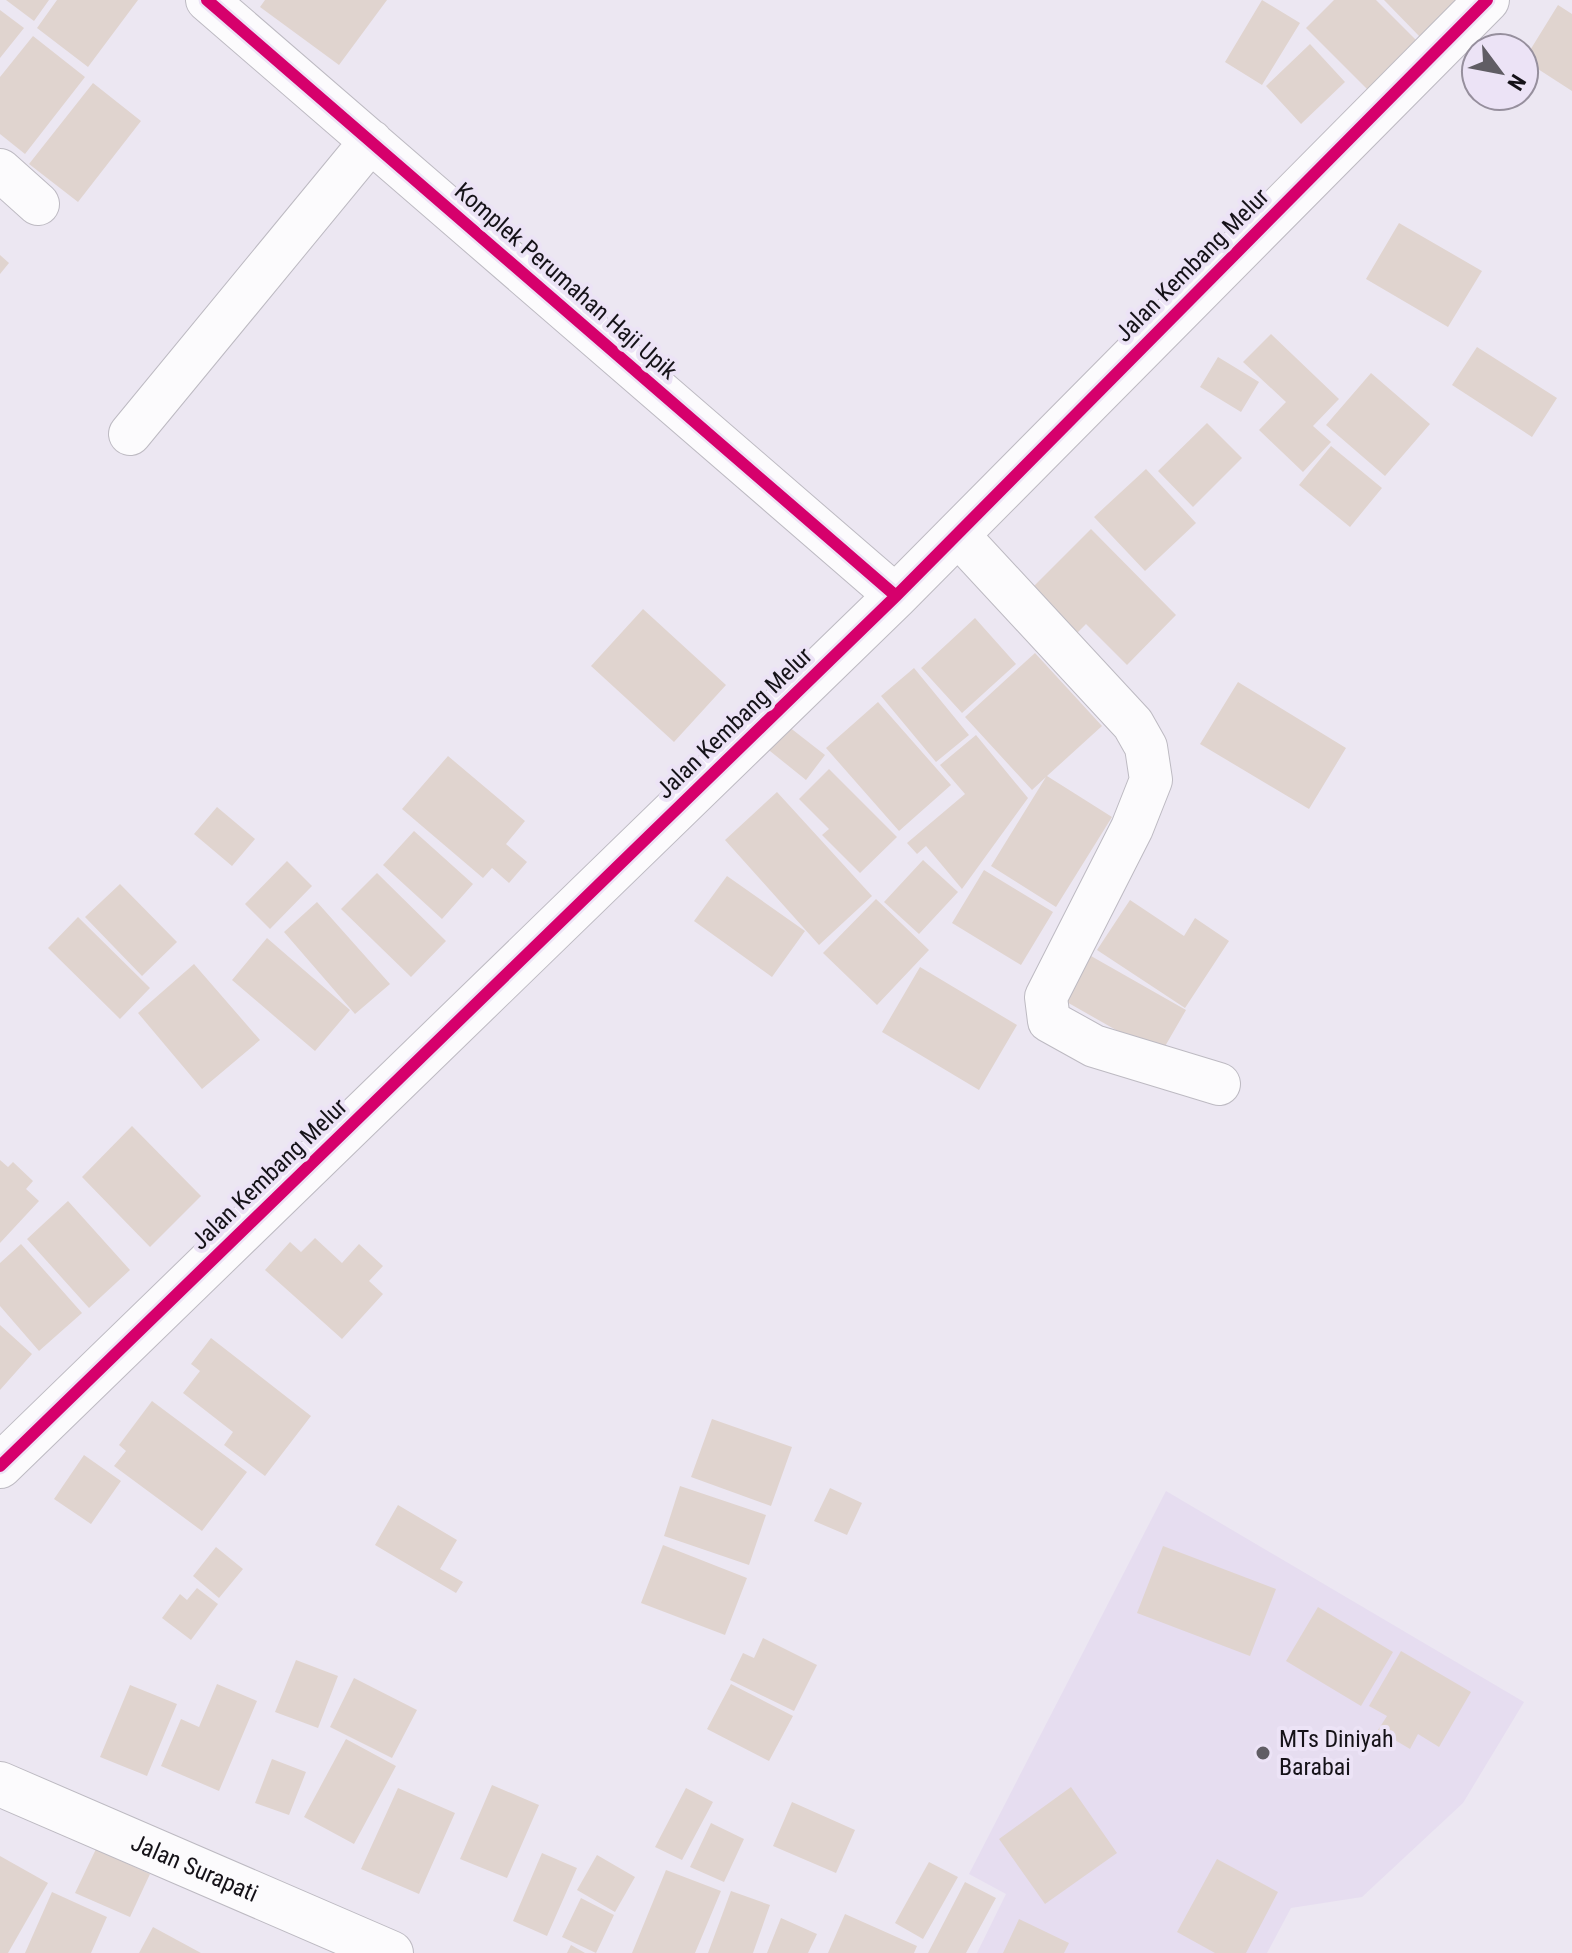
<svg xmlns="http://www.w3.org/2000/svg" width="1572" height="1953" viewBox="0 0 1572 1953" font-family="'Roboto Condensed',sans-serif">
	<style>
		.built { fill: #e6ddf0 }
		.building { fill: #e0d4cf }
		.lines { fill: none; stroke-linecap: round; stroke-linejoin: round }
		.minor-casing { stroke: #bdbac2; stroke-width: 44 }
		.tertiary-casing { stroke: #bdbac2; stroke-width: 46 }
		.minor { stroke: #fcfbfd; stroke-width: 42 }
		.tertiary { stroke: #fcfbfd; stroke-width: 44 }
		.cycleway-casing { stroke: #ece3f6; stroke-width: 17 }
		.cycleway { stroke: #d6006c; stroke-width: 12 }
		.poi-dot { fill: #605d64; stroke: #ece3f6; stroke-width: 3 }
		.labels { text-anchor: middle; stroke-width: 8; stroke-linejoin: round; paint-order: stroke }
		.street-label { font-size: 24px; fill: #151218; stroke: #ece3f6 }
		.poi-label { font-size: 24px; fill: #151218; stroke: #ece3f6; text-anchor: start }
	</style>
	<rect width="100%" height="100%" fill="#ece7f2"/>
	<path class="built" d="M 1166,1491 L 1524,1702 L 1463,1803 L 1362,1897 L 1291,1908 L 1267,1953 L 977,1953 L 1006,1894 L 969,1874 Z"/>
	<path class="building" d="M 6,0 L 49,0 L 34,21 Z
		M 57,0 L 138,0 L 88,67 L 37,28 Z
		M 265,0 L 387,0 L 339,65 L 260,7 Z
		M 1262,0 L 1300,23 L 1262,85 L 1225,62 Z
		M 1334,0 L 1376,0 L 1418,42 L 1369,91 L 1306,28 Z
		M 1384,0 L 1456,0 L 1420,37 Z
		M 1558,5 L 1572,14 L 1572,91 L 1524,60 Z
		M 0,10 L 24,28 L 0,58 Z
		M 33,36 L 85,77 L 25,154 L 0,134 L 0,77 Z
		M 1310,44 L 1345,82 L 1301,124 L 1266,86 Z
		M 93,83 L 141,121 L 78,202 L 29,164 Z
		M 1399,223 L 1482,271 L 1448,327 L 1366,279 Z
		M 0,255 L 9,263 L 0,274 Z
		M 1271,334 L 1339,399 L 1313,426 L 1331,442 L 1303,472 L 1259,430 L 1286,402 L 1243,362 Z
		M 1477,347 L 1557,398 L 1532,437 L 1452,385 Z
		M 1218,357 L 1259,382 L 1241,412 L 1200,387 Z
		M 1371,373 L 1430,424 L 1385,476 L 1326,425 Z
		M 1207,423 L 1242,458 L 1193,507 L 1158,471 Z
		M 1331,446 L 1382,488 L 1350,527 L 1299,485 Z
		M 1146,469 L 1196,523 L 1145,571 L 1094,517 Z
		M 1091,529 L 1176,615 L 1127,665 L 1086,624 L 1072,638 L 1033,587 Z
		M 643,609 L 726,685 L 674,742 L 591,666 Z
		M 975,618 L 1016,664 L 962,713 L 921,668 Z
		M 1035,653 L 1102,726 L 1047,776 L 1112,817 L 1056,907 L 991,866 L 1046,777 L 1032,790 L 965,717 Z
		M 914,668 L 969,735 L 936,762 L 881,696 Z
		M 1238,682 L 1346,748 L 1309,809 L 1200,744 Z
		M 878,702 L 951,785 L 899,831 L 826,748 Z
		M 784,723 L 825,755 L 806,780 L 765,747 Z
		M 976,735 L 1028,798 L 962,889 L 926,846 L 917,854 L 907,843 L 965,794 L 940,765 Z
		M 448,756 L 525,821 L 506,844 L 527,862 L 509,883 L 492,868 L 483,878 L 402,809 Z
		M 829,769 L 897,837 L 860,873 L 822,835 L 829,829 L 799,799 Z
		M 777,792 L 872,896 L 819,945 L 725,840 Z
		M 217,807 L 255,839 L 232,866 L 194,834 Z
		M 414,831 L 473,884 L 442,919 L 383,865 Z
		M 923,860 L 958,892 L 919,934 L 884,902 Z
		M 287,861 L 312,886 L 270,929 L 245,904 Z
		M 984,870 L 1053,912 L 1021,965 L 952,923 Z
		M 377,873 L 446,941 L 411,977 L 341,909 Z
		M 727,876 L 805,931 L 772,977 L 694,921 Z
		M 120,884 L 177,942 L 142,976 L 85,917 Z
		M 876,899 L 929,950 L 877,1005 L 823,953 Z
		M 1130,900 L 1184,936 L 1195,918 L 1229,941 L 1185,1008 L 1097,950 Z
		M 317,902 L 390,984 L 355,1014 L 284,932 Z
		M 78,917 L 150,988 L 120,1019 L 48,948 Z
		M 267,938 L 350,1010 L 315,1051 L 232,980 Z
		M 1091,956 L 1186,1010 L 1160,1055 L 1065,1001 Z
		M 194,964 L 260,1040 L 202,1089 L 138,1013 Z
		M 920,967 L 1017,1025 L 979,1090 L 882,1032 Z
		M 132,1126 L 201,1196 L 150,1247 L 82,1177 Z
		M 0,1160 L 8,1167 L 13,1162 L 33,1181 L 26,1189 L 39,1201 L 0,1243 Z
		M 68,1201 L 130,1270 L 89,1308 L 27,1239 Z
		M 315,1238 L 342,1263 L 359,1244 L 383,1266 L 369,1281 L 383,1294 L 342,1339 L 265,1270 L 290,1242 L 301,1252 Z
		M 21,1244 L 82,1313 L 39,1351 L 0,1306 L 0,1263 Z
		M 0,1325 L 32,1354 L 0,1390 Z
		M 211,1338 L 311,1416 L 265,1476 L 224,1445 L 233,1432 L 183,1393 L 200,1371 L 191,1364 Z
		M 152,1401 L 247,1472 L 202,1531 L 114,1466 L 126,1451 L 119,1445 Z
		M 712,1419 L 792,1447 L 771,1506 L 691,1477 Z
		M 84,1455 L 121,1481 L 91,1524 L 54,1499 Z
		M 680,1486 L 766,1515 L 749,1565 L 664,1536 Z
		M 830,1488 L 862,1503 L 847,1535 L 814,1521 Z
		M 398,1505 L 457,1540 L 440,1569 L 463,1582 L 456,1593 L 375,1545 Z
		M 663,1545 L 747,1578 L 725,1635 L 641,1603 Z
		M 1163,1546 L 1276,1589 L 1250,1656 L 1137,1613 Z
		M 216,1547 L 243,1569 L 219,1598 L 193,1576 Z
		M 197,1588 L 218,1604 L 191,1640 L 162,1618 L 180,1594 L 187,1600 Z
		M 1318,1607 L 1393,1652 L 1361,1706 L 1286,1661 Z
		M 763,1638 L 817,1665 L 794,1711 L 730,1680 L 743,1653 L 754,1658 Z
		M 1401,1651 L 1471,1692 L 1439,1747 L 1418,1734 L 1410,1749 L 1378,1730 L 1387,1716 L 1369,1706 Z
		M 296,1660 L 338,1676 L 318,1728 L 275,1712 Z
		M 354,1678 L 417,1710 L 392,1758 L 330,1727 Z
		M 217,1684 L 257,1701 L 219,1791 L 161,1766 L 181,1719 L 199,1727 Z
		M 731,1684 L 793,1716 L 769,1761 L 707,1729 Z
		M 130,1685 L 177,1704 L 147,1776 L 100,1757 Z
		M 346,1739 L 396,1766 L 354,1844 L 304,1817 Z
		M 272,1759 L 306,1772 L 289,1815 L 255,1803 Z
		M 492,1785 L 539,1805 L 507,1878 L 460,1859 Z
		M 1071,1787 L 1117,1853 L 1045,1904 L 999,1839 Z
		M 398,1788 L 455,1813 L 419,1894 L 361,1869 Z
		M 686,1788 L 713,1802 L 682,1860 L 655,1847 Z
		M 792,1802 L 855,1830 L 836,1873 L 773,1846 Z
		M 711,1823 L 744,1839 L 724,1882 L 690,1867 Z
		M 96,1849 L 150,1874 L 130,1917 L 75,1893 Z
		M 542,1853 L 577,1868 L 547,1936 L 513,1921 Z
		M 597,1855 L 635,1877 L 615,1912 L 577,1890 Z
		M 0,1856 L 48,1883 L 8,1953 L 0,1953 Z
		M 1217,1859 L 1278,1892 L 1246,1953 L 1215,1953 L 1177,1932 Z
		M 929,1862 L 958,1877 L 923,1939 L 895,1923 Z
		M 666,1870 L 721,1891 L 695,1953 L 632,1953 Z
		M 965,1882 L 996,1898 L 966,1953 L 928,1953 Z
		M 731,1891 L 770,1905 L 753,1953 L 708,1953 Z
		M 52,1892 L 107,1917 L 91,1953 L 25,1953 Z
		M 581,1898 L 614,1915 L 596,1953 L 562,1937 Z
		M 845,1914 L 917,1946 L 914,1953 L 828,1953 Z
		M 781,1918 L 817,1934 L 808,1953 L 767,1953 Z
		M 1019,1919 L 1069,1943 L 1064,1953 L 1003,1953 Z
		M 153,1927 L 201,1953 L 139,1953 Z
		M 571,1945 L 585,1953 L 567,1953 Z"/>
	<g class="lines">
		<g class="minor-casing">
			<path id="minor" d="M 207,0 L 896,596
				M 0,170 L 38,204
				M 130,434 L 371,141
				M 957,534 L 1133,724 L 1146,747 L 1151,780 L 1132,828 L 1046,997 L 1049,1021 L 1094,1046 L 1219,1084"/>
		</g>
		<g class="tertiary-casing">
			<g id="tertiary">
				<path d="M 0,1466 L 896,596 L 1487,0"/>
				<path id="s1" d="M 0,1784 L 391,1953"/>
			</g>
		</g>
		<use href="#minor" class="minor"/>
		<use href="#tertiary" class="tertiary"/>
		<g class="cycleway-casing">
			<path id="cycleway" d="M 207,0 L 896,596
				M 0,1466 L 896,596 L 1487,0"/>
		</g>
		<use href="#cycleway" class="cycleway"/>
	</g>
	<circle class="poi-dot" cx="1263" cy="1753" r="8"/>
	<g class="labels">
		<g class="street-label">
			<text transform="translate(1192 265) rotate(-45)" y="8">Jalan Kembang Melur</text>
			<text transform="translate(566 281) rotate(41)" y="8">Komplek Perumahan Haji Upik</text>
			<text transform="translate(734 723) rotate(-44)" y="8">Jalan Kembang Melur</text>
			<text transform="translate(269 1174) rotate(-44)" y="8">Jalan Kembang Melur</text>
			<text dy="8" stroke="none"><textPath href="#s1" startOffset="212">Jalan Surapati</textPath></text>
		</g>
		<g class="poi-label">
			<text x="1279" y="1747">MTs Diniyah<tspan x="1279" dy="28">Barabai</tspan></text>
		</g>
	</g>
	<g transform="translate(1500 72) rotate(122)"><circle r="38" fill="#ece3f6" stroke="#968f9d" stroke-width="2"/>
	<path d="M0-6L14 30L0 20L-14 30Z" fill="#605d64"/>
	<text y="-12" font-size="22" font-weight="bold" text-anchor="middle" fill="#151218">N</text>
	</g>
</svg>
